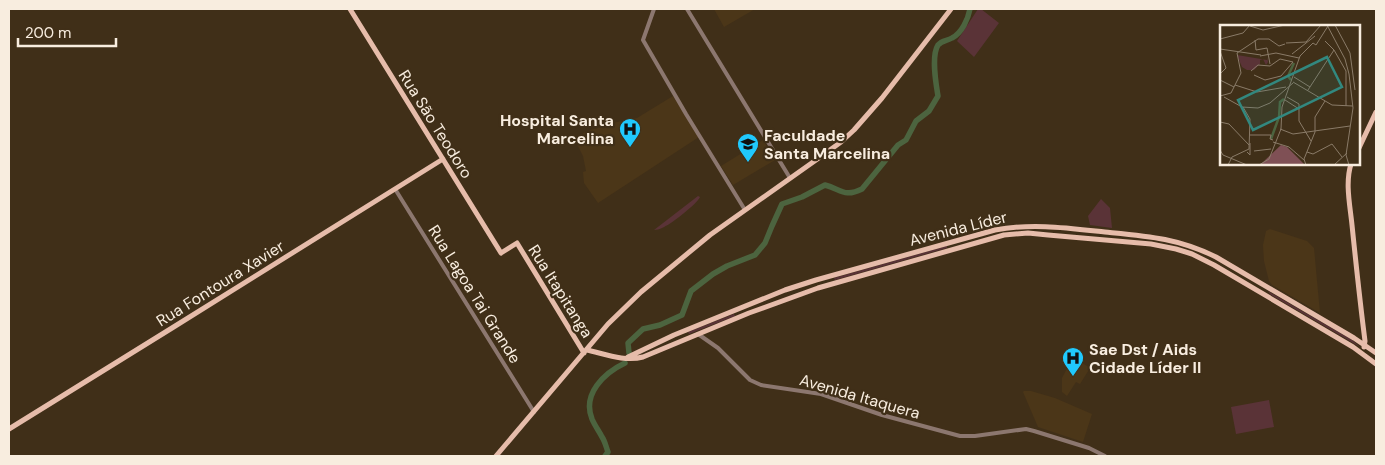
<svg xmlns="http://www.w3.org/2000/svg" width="1385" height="465" viewBox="0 0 1385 465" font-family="'DM Sans',sans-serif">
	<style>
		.built { fill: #4b3618 }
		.green { fill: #5a3337 }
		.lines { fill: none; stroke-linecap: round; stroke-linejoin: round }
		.river { stroke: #4c643f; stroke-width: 5.5 }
		.minor { stroke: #8c776f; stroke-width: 4 }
		.major { stroke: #e6bcaa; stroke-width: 5 }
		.labels { text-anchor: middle; stroke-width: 4.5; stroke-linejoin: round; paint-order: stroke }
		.poi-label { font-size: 16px; font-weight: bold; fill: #f8eddf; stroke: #402f18; text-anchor: start }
		.street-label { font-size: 16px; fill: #f8eddf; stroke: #402f18 }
		.inset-river { fill: none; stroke: #4c643f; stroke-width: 2.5 }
		.inset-road { fill: none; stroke: #8a7b68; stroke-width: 1 }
		.view { fill: #32887f; fill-opacity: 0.15; stroke: #32887f; stroke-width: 2.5 }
		.inset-edge { fill: none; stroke: #f8eddf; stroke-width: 2.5 }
	</style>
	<rect width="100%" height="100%" fill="#402f18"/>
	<path class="built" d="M 714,9 L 755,9 L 724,27 Z
		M 673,96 L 699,137 L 598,203 L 584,183 L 583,172 L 586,171 L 583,156 L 575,140 L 585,132 L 612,123 L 637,118 Z
		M 763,140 L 775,160 L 733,185 L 721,166 Z
		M 1270,229 L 1307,241 L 1314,248 L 1320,313 L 1272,285 L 1269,281 L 1264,261 L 1263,245 L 1266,231 Z
		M 1073,357 L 1090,368 L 1080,384 L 1076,382 L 1067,396 L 1062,392 L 1062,378 Z
		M 1024,391 L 1031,391 L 1055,398 L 1092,414 L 1083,442 L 1038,427 L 1023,392 Z"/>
	<path class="green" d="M 978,9 L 981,9 L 999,23 L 974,57 L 957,41 Z
		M 698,196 L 700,197 C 697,204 670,225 662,228 C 660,229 656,230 654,230 Z
		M 1101,199 L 1110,208 L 1112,228 L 1090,225 L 1088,216 Z
		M 947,246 L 947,248 L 835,280 L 834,278 Z
		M 1268,291 L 1352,340 L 1360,347 L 1271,295 Z
		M 734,314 L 735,316 L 689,334 L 688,332 Z
		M 1269,400 L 1274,427 L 1236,434 L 1231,407 Z"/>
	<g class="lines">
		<path class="river" d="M 629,353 L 628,343 L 643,329 L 660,325 L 682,315 L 691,291 L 713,274 L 727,266 L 755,255 L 765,243 L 772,226 L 782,204 L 802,197 L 825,185 C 841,189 844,198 862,189 L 898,145 L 906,140 L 916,121 L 929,111 L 938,96 C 936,84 931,56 938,45 C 942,40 947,41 952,38 C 962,33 968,19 970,9
			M 605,456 L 608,452 C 606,447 605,441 602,437 C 599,431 595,426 592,419 C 582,394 604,373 625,363"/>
		<path class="minor" d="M 654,9 L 643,40 L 686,114 L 745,210
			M 687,9 L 790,178
			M 395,189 L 534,412
			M 698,334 L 718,348 L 750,380 L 761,385 L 821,394 L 882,415 L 960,436 L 975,436 L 1026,429 L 1034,431 L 1089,448 L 1105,456"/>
		<path class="major" d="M 350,9 L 501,253 L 517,243 L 584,353
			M 1359,148 L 1376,112
			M 1351,164 C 1345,183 1350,205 1352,225 C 1356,264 1360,302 1365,341 L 1364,347
			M 587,350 C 605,354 625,362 643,357 L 749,313 L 818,288 L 1004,235 L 1028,233 L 1048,235 L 1151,244 L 1176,249 L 1192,254 L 1214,265 L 1353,347 L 1376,364
			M 628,357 L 674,335 L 785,290 L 816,280 L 995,230 C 1032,223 1068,228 1105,232 C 1147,236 1178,238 1216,257 L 1354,338 L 1376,353
			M 9,429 L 172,328 L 443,159
			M 496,456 L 608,324 L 641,292 L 710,235 L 816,160 L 841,142 L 854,130 L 882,98 L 951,9"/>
	</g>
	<defs>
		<g id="hospital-pin" transform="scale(1.125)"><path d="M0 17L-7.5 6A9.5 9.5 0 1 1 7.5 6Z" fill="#20c9fd" stroke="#402f18"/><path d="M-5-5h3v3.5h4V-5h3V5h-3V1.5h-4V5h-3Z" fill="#111"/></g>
		<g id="university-pin" transform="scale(1.125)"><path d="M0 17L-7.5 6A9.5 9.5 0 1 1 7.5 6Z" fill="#20c9fd" stroke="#402f18"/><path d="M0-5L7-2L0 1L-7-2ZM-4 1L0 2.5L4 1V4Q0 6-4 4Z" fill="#111"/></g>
	</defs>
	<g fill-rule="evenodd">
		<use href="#hospital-pin" x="630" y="129"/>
		<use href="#university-pin" x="748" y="144"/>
		<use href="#hospital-pin" x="1073" y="358"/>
	</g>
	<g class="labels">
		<g class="poi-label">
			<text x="614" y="126" text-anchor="end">Hospital Santa<tspan x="614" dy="18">Marcelina</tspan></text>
			<text x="764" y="141">Faculdade<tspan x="764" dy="18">Santa Marcelina</tspan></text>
			<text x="1089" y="355">Sae Dst / Aids<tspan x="1089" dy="18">Cidade Líder II</tspan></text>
		</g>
		<g class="street-label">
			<text transform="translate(436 124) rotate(58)" y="6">Rua São Teodoro</text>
			<text transform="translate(958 228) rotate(-14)" y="6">Avenida Líder</text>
			<text transform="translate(220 283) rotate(-32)" y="6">Rua Fontoura Xavier</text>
			<text transform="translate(561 291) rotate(58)" y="6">Rua Itapitanga</text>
			<text transform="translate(475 294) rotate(58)" y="6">Rua Lagoa Tai Grande</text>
			<text transform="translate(860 396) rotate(16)" y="6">Avenida Itaquera</text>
		</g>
	</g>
	<g transform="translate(1220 25)">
		<rect width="140" height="140" fill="#402f18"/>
		<path d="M 17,30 L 47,35 L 47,32 L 48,37 L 46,40 L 43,34 L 40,35 L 40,39 L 34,45 L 27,45 L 22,42 Z" fill="#5a3337"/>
		<path d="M 61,120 L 67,122 L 85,140 L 40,140 Z" fill="#7f5055"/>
		<path class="inset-river" d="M 71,55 L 68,51 L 74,38M 51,114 L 59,92 L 60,77 L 64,74"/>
		<path class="inset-road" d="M 107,0 L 125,34 L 129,49 L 133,83 L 126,130 L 129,140M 115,0 L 130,28 L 135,65M 30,1 L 43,5 L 65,0M 0,14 L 23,8 L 30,0M 35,15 L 36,25 L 47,23 L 50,39M 66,18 L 86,17 L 101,0M 93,18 L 96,20 L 108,1M 0,24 L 41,30M 114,25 L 126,46 L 126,81M 0,26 L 6,43 L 0,49M 72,29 L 95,11M 40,31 L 56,28 L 79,33M 50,41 L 60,34 L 73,37M 31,46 L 38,40 L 50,41M 34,50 L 45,55 L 61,51 L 73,37M 74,52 L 90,62M 0,55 L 14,62M 73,57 L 112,80 L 133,81M 15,60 L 37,67 L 66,62M 88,65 L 114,25 L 105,16M 0,71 L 11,68 L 21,48 L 17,28 L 38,14 L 49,14 L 59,21 L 65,19M 4,72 L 22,82 L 38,83 L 50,78 L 73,58M 67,72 L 79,79 L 79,96 L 91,116M 65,75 L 79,84M 0,97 L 9,99 L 29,120M 60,104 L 73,109 L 130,101M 30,110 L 51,110 L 50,114 L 53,115M 53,117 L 69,122 L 84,135M 0,125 L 3,130 L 27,140M 34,126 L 51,124M 27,127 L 30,130 L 30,118M 87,127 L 93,129 L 112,119 L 122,132M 8,140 L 12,132 L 29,124 L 30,94 L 23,82M 39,140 L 49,134 L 61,104 L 62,82 L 80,31 L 93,18M 86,140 L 84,134 L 95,107 L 95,92 L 105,76M 114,140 L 127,128"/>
		<path class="view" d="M 107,32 L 122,62 L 33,105 L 18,75 Z"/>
		<rect width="140" height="140" class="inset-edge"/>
	</g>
	<rect width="1385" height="465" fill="none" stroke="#f8eddf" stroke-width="20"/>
	<path d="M18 38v8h98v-8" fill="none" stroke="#f8eddf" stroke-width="2.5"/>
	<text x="25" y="38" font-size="15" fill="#f8eddf" stroke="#402f18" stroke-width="4" paint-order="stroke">200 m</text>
</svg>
